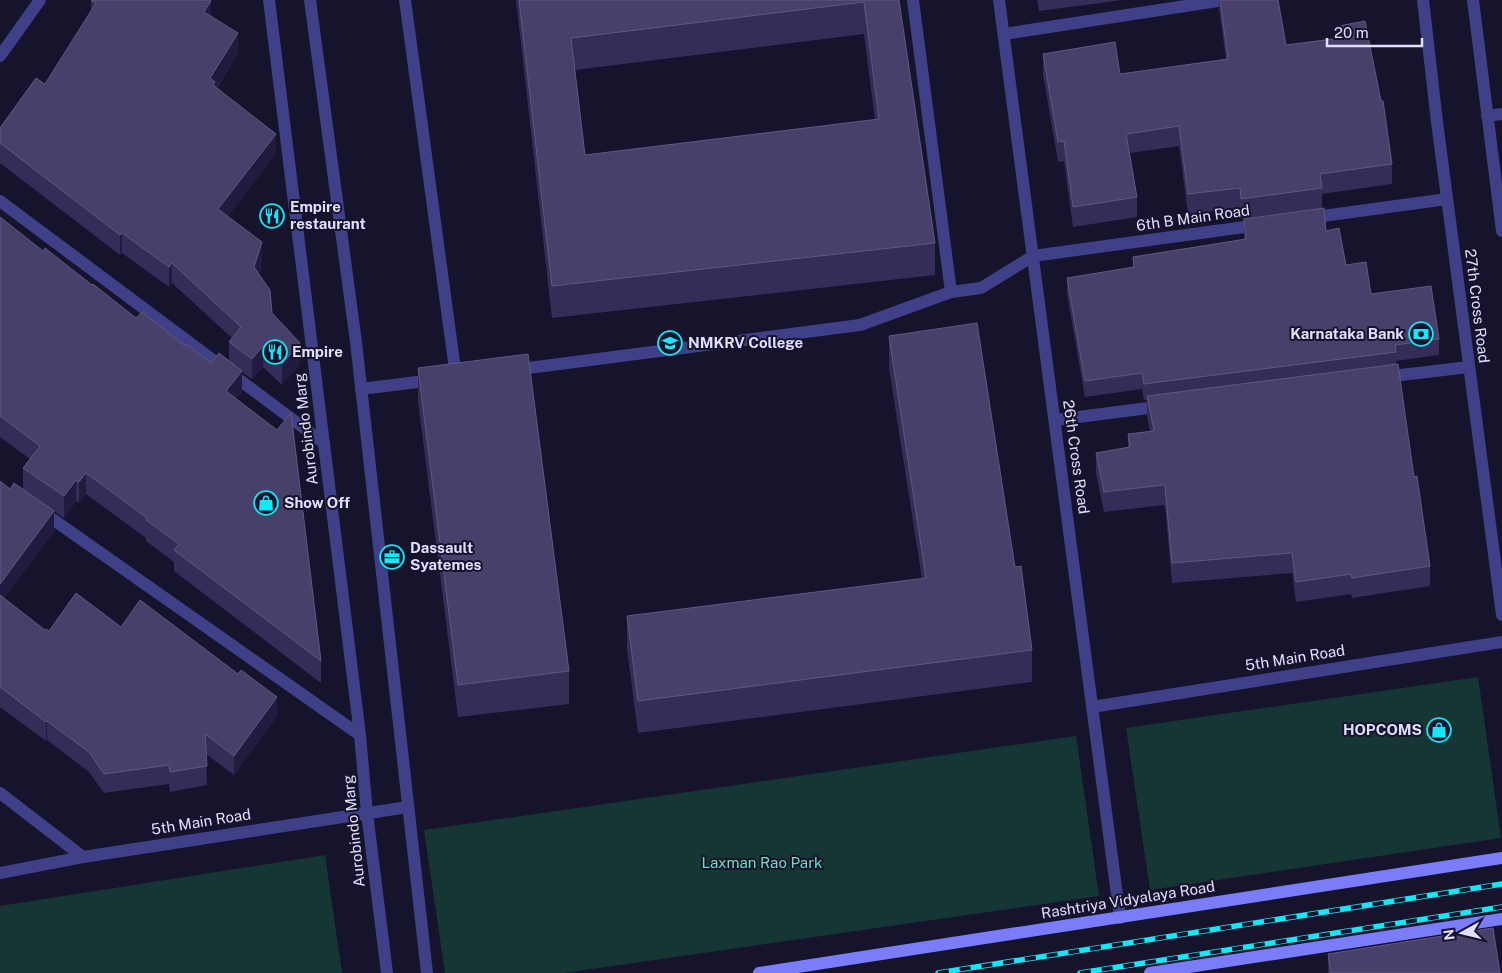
<svg xmlns="http://www.w3.org/2000/svg" width="1502" height="973" viewBox="0 0 1502 973" font-family="'Public Sans',sans-serif">
	<style>
		.green { fill: #163634 }
		.lines { fill: none; stroke-linecap: round; stroke-linejoin: round }
		.service { stroke: #404089; stroke-width: 12 }
		.minor { stroke: #404089; stroke-width: 12 }
		.tertiary { stroke: #404089; stroke-width: 12 }
		.secondary { stroke: #7a7cfa; stroke-width: 12 }
		.rail-casing { stroke: #14e7f5; stroke-width: 5.5 }
		.rail { stroke: #16132c; stroke-width: 4; stroke-dasharray: 11; stroke-linecap: butt }
		.wall { fill: #342d58; fill-rule: evenodd }
		.shaded-wall { fill: #201b3f }
		.building { fill: #47406a; stroke: #5f5981; fill-rule: evenodd }
		.labels { text-anchor: middle; stroke-width: 4; stroke-linejoin: round; paint-order: stroke }
		.poi-label { font-size: 15px; font-weight: bold; fill: #e2dffe; stroke: #16132c; text-anchor: start }
		.street-label { font-size: 15px; fill: #e2dffe; stroke: #16132c }
		.park-label { font-size: 15px; fill: #6cddbd; stroke: #16132c }
	</style>
	<rect width="100%" height="100%" fill="#16132c"/>
	<path class="green" d="M 1478,677 L 1501,838 L 1150,890 L 1126,728 Z
		M 1076,736 L 1099,896 L 564,973 L 445,973 L 424,830 Z
		M 325,855 L 342,973 L 0,973 L 0,906 Z"/>
	<g class="lines">
		<path class="service" d="M 405,0 L 456,377
			M 913,0 L 951,292
			M 513,370 L 860,325 L 951,292 L 981,288 L 1033,256
			M 361,389 L 433,380"/>
		<path class="minor" d="M 999,0 L 1120,918
			M 1004,34 L 1224,0
			M 0,56 L 40,0
			M 1487,116 L 1502,114
			M 0,201 L 324,443
			M 1308,218 L 1447,199
			M 1033,256 L 1259,225
			M 1384,377 L 1469,367
			M 1055,420 L 1164,406
			M 41,511 L 360,735
			M 1092,707 L 1502,642
			M 0,793 L 83,857
			M 0,873 L 83,857 L 408,807"/>
		<path class="tertiary" d="M 269,0 L 360,735 L 367,813 L 387,973
			M 310,0 L 356,342 L 427,973
			M 1423,0 L 1437,122 L 1502,615
			M 1473,0 L 1502,231"/>
		<path class="secondary" d="M 759,973 L 1502,858
			M 1150,973 L 1502,919"/>
		<g class="rail-casing">
			<path id="rail" d="M 938,973 L 1502,884
				M 1080,973 L 1502,907"/>
		</g>
		<use href="#rail" class="rail"/>
	</g>
	<path class="wall" d="M 91,0 L 211,17 L 238,53 L 217,88 L 276,154 L 228,216 L 262,263 L 259,273 L 272,313 L 300,364 L 282,385 L 263,367 L 252,379 L 242,372 L 242,392 L 236,399 L 321,661 L 321,683 L 174,571 L 174,562 L 146,541 L 146,538 L 86,494 L 79,503 L 76,501 L 64,518 L 23,490 L 23,468 L 30,459 L 0,437 L 0,217 L 43,251 L 136,318 L 185,346 L 211,363 L 229,361 L 229,342 L 232,338 L 172,283 L 169,287 L 122,253 L 120,255 L 0,163 L 0,128 L 45,84 L 91,12 Z
		M 516,0 L 899,0 L 935,243 L 935,275 L 552,318 ZM 864,34 L 875,120 L 585,155 L 575,70 Z
		M 1037,0 L 1121,0 L 1101,3 L 1039,11 Z
		M 1219,0 L 1278,0 L 1286,45 L 1339,38 L 1339,26 L 1392,164 L 1392,184 L 1322,194 L 1322,208 L 1241,219 L 1240,208 L 1188,214 L 1179,146 L 1130,153 L 1137,197 L 1137,217 L 1073,227 L 1064,161 L 1058,162 L 1043,74 L 1043,54 L 1120,74 L 1226,59 L 1219,9 Z
		M 1244,219 L 1326,231 L 1346,265 L 1371,294 L 1439,339 L 1439,355 L 1396,361 L 1414,477 L 1430,566 L 1430,586 L 1352,598 L 1351,594 L 1296,602 L 1292,573 L 1172,583 L 1165,506 L 1163,505 L 1104,512 L 1096,473 L 1096,453 L 1128,447 L 1128,434 L 1150,431 L 1147,416 L 1147,400 L 1144,400 L 1142,389 L 1085,397 L 1067,294 L 1067,278 L 1133,267 L 1133,257 L 1244,239 Z
		M 889,336 L 1015,567 L 1032,650 L 1032,682 L 638,733 L 627,649 L 627,616 L 922,579 L 889,368 Z
		M 418,368 L 569,671 L 569,704 L 458,717 L 418,401 Z
		M 0,481 L 54,531 L 4,598 L 45,630 L 49,631 L 121,627 L 277,716 L 234,775 L 206,754 L 207,785 L 170,792 L 169,784 L 104,793 L 89,772 L 47,740 L 46,741 L 0,707 Z
		M 1328,954 L 1500,973 L 1328,973 Z"/>
	<path class="shaded-wall" d="M 211,1 L 211,22 L 204,12 Z
		M 238,33 L 238,53 L 215,90 L 210,78 Z
		M 276,134 L 276,154 L 218,229 L 218,209 Z
		M 122,233 L 122,253 L 120,255 L 120,235 Z
		M 262,242 L 262,263 L 254,287 L 254,267 Z
		M 172,263 L 172,283 L 169,287 L 169,267 Z
		M 300,343 L 300,364 L 282,385 L 282,364 Z
		M 263,346 L 263,367 L 252,379 L 252,359 Z
		M 242,371 L 242,392 L 226,413 L 226,391 Z
		M 86,473 L 86,494 L 79,503 L 79,482 Z
		M 76,480 L 76,501 L 64,518 L 64,496 Z
		M 54,511 L 54,531 L 0,603 L 0,584 Z
		M 277,697 L 277,716 L 234,775 L 234,756 Z
		M 47,721 L 47,740 L 46,741 L 46,722 Z"/>
	<path class="building" d="M 91,0 L 209,0 L 211,1 L 204,12 L 238,33 L 210,78 L 215,82 L 213,85 L 276,134 L 218,209 L 262,242 L 254,267 L 270,290 L 272,313 L 300,343 L 282,364 L 263,346 L 252,359 L 229,342 L 241,327 L 172,263 L 169,267 L 122,233 L 120,235 L 0,143 L 0,128 L 36,78 L 45,84 L 96,3 Z
		M 519,0 L 899,0 L 935,243 L 552,286 ZM 864,2 L 879,119 L 585,155 L 571,38 Z
		M 1220,0 L 1278,0 L 1286,45 L 1341,38 L 1339,26 L 1365,21 L 1381,101 L 1383,101 L 1392,164 L 1320,174 L 1322,188 L 1241,199 L 1240,188 L 1188,194 L 1179,126 L 1126,134 L 1137,197 L 1073,207 L 1064,141 L 1058,142 L 1043,54 L 1115,42 L 1120,74 L 1228,59 Z
		M 1324,208 L 1326,231 L 1339,228 L 1346,265 L 1366,262 L 1371,294 L 1431,286 L 1439,339 L 1395,345 L 1396,352 L 1144,384 L 1142,373 L 1085,381 L 1067,278 L 1134,267 L 1133,257 L 1246,239 L 1244,219 Z
		M 0,217 L 43,251 L 45,248 L 92,285 L 93,284 L 136,318 L 142,312 L 185,346 L 186,344 L 211,363 L 219,353 L 242,371 L 226,391 L 277,430 L 291,413 L 321,661 L 174,550 L 179,544 L 146,520 L 147,518 L 86,473 L 79,482 L 76,480 L 64,496 L 23,468 L 40,446 L 0,416 Z
		M 977,323 L 1015,567 L 1021,566 L 1032,650 L 638,701 L 627,616 L 926,578 L 889,336 Z
		M 528,354 L 569,671 L 458,685 L 418,368 Z
		M 1398,364 L 1414,477 L 1417,476 L 1430,566 L 1352,578 L 1351,574 L 1296,582 L 1292,553 L 1172,563 L 1165,486 L 1163,485 L 1104,492 L 1096,453 L 1130,447 L 1128,434 L 1154,431 L 1147,396 Z
		M 0,481 L 10,489 L 14,483 L 54,511 L 0,584 Z
		M 76,593 L 121,627 L 140,600 L 238,674 L 241,670 L 277,697 L 234,756 L 205,734 L 207,766 L 170,772 L 169,765 L 104,774 L 89,752 L 47,721 L 46,722 L 0,687 L 0,595 L 45,630 L 46,629 L 49,631 Z
		M 1493,928 L 1500,973 L 1331,973 L 1328,954 Z"/>
	<defs>
		<g id="restaurant-ring" transform="scale(1.25)"><circle r="9.5" fill="#16132c" stroke="#14e7f5" stroke-width="1.5"/><path d="M-5-6h1v4h1v-4h1v4h1v-4h1v5L-1.5 .5V6h-2V.5L-5-1ZM5-6V6H3V1.5H1.5Q1.5-4 5-6Z" fill="#14e7f5"/></g>
		<g id="bank-ring" transform="scale(1.25)"><circle r="9.5" fill="#16132c" stroke="#14e7f5" stroke-width="1.5"/><path d="M-6-4H6V4H-6ZM0-2.3a2.3 2.3 0 1 0 0 4.6a2.3 2.3 0 1 0 0-4.6Z" fill="#14e7f5"/></g>
		<g id="university-ring" transform="scale(1.25)"><circle r="9.5" fill="#16132c" stroke="#14e7f5" stroke-width="1.5"/><path d="M0-5L7-2L0 1L-7-2ZM-4 1L0 2.5L4 1V4Q0 6-4 4Z" fill="#14e7f5"/></g>
		<g id="shop-ring" transform="scale(1.25)"><circle r="9.5" fill="#16132c" stroke="#14e7f5" stroke-width="1.5"/><path d="M-5-2.5h2.3a2.7 3.5 0 0 1 5.4 0H5L5.5 6h-11ZM-1.5-2.5h3a1.5 2.3 0 0 0-3 0Z" fill="#14e7f5"/></g>
		<g id="office-ring" transform="scale(1.25)"><circle r="9.5" fill="#16132c" stroke="#14e7f5" stroke-width="1.5"/><path d="M-6-3h4V-5.5h4V-3h4V5H-6ZM-1-4.5V-3h2v-1.5ZM-6 0V1H6V0Z" fill="#14e7f5"/></g>
	</defs>
	<g fill-rule="evenodd">
		<use href="#restaurant-ring" x="272" y="216"/>
		<use href="#bank-ring" x="1421" y="334"/>
		<use href="#university-ring" x="670" y="343"/>
		<use href="#restaurant-ring" x="275" y="352"/>
		<use href="#shop-ring" x="266" y="503"/>
		<use href="#office-ring" x="392" y="557"/>
		<use href="#shop-ring" x="1439" y="730"/>
	</g>
	<g class="labels">
		<g class="poi-label">
			<text x="290" y="212">Empire<tspan x="290" dy="17">restaurant</tspan></text>
			<text x="1404" y="339" text-anchor="end">Karnataka Bank</text>
			<text x="688" y="348">NMKRV College</text>
			<text x="292" y="357">Empire</text>
			<text x="284" y="508">Show Off</text>
			<text x="410" y="553">Dassault<tspan x="410" dy="17">Syatemes</tspan></text>
			<text x="1422" y="735" text-anchor="end">HOPCOMS</text>
		</g>
		<g class="street-label">
			<text transform="translate(1193 218) rotate(-8)" y="5">6th B Main Road</text>
			<text transform="translate(1477 306) rotate(83)" y="5">27th Cross Road</text>
			<text transform="translate(306 429) rotate(-97)" y="5">Aurobindo Marg</text>
			<text transform="translate(1076 457) rotate(82)" y="5">26th Cross Road</text>
			<text transform="translate(1295 658) rotate(-9)" y="5">5th Main Road</text>
			<text transform="translate(201 822) rotate(-9)" y="5">5th Main Road</text>
			<text transform="translate(354 831) rotate(-96)" y="5">Aurobindo Marg</text>
			<text transform="translate(1128 900) rotate(-9)" y="5">Rashtriya Vidyalaya Road</text>
		</g>
		<g class="park-label">
			<text x="762" y="868">Laxman Rao Park</text>
		</g>
	</g>
	<g transform="translate(1462 933) rotate(262)" stroke="#16132c" stroke-width="4" paint-order="stroke">
	<path d="M0-4L9 19L0 12L-9 19Z" fill="#e2dffe"/>
	<text y="-8" font-size="14" font-weight="bold" text-anchor="middle" fill="#e2dffe">N</text>
	</g>
	<path d="M1327 38v8h95v-8" fill="none" stroke="#e2dffe" stroke-width="2.5"/>
	<text x="1334" y="38" font-size="15" fill="#e2dffe" stroke="#16132c" stroke-width="4" paint-order="stroke">20 m</text>
</svg>
